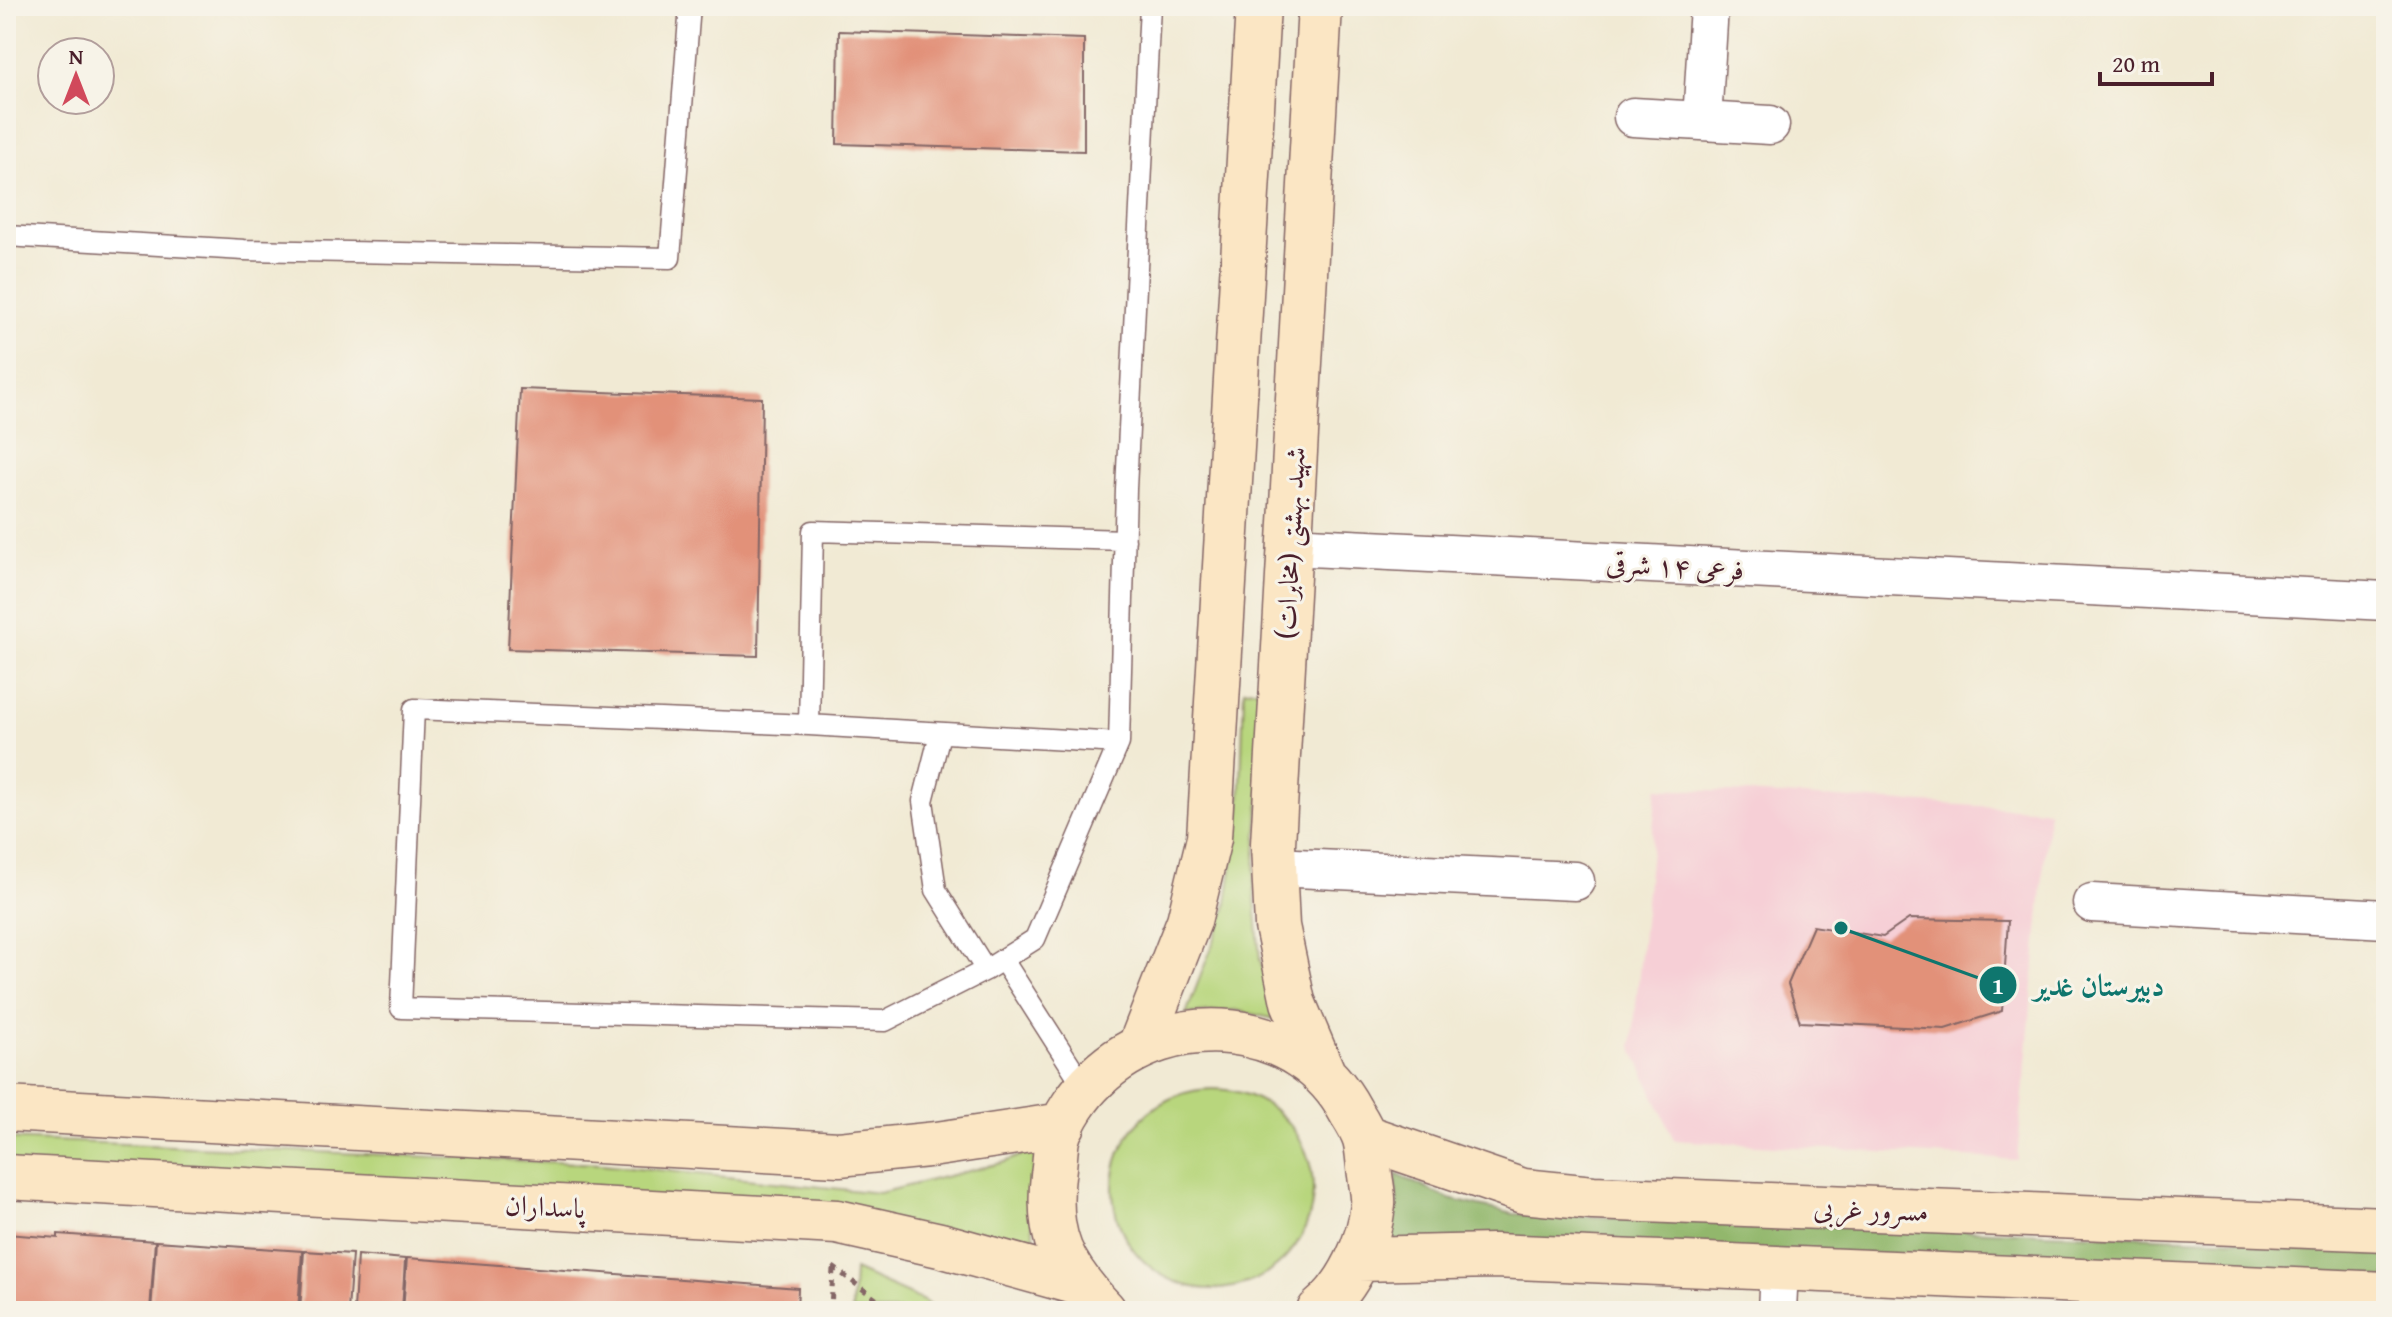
<svg xmlns="http://www.w3.org/2000/svg" width="2392" height="1317" viewBox="0 0 2392 1317" font-family="'Gentium Book Plus',Amiri,serif">
	<style>
		.built { fill: #f6cfd6 }
		.green { fill: #b8d67d; stroke: #817a54; stroke-width: 2 }
		.forest { fill: #92b76c; stroke: #6e6b4c; stroke-width: 2 }
		.building { fill: #e29179 }
		.lines { fill: none; stroke-linecap: round; stroke-linejoin: round }
		.service-casing { stroke: #846666; stroke-width: 23 }
		.minor-casing { stroke: #846666; stroke-width: 41 }
		.secondary-casing { stroke: #846666; stroke-width: 47 }
		.path { stroke: #846666; stroke-width: 5; stroke-dasharray: 6 6; stroke-linecap: butt }
		.service { stroke: #fff; stroke-width: 20 }
		.minor { stroke: #fff; stroke-width: 38 }
		.secondary { stroke: #fbe6c4; stroke-width: 44 }
		.labels { text-anchor: middle; stroke-width: 6; stroke-linejoin: round; paint-order: stroke }
		.street-label { font-size: 28px; fill: #4a1f2b; stroke: #f7f3e8 }
		.leader { fill: none; stroke: #0f766e; stroke-width: 3 }
		.callout-dot { fill: #0f766e; stroke: #f7f3e8; stroke-width: 3 }
		.mark-label { font-size: 24px; text-anchor: middle; font-weight: bold; fill: #fff }
		.callout-label { font-size: 30px; text-anchor: middle; font-weight: bold; fill: #0f766e; stroke: #f7f3e8; stroke-width: 6; stroke-linejoin: round; paint-order: stroke }
	</style>
	<rect width="100%" height="100%" fill="#f7f3e8"/>
	<filter id="ink" filterUnits="userSpaceOnUse"><feTurbulence type="fractalNoise" baseFrequency=".0125" numOctaves="2"/><feDisplacementMap in="SourceGraphic" scale="16" xChannelSelector="R" yChannelSelector="G"/><feConvolveMatrix kernelMatrix="1 2 1 2 8 2 1 2 1" color-interpolation-filters="sRGB"/></filter>
	<filter id="wash" filterUnits="userSpaceOnUse"><feTurbulence type="fractalNoise" baseFrequency=".006" numOctaves="4" result="noise"/><feDisplacementMap in="SourceGraphic" scale="32" xChannelSelector="R" yChannelSelector="G"/><feGaussianBlur stdDeviation="1.8" result="paint"/><feColorMatrix in="noise" values="0 0 0 0 0 0 0 0 0 0 0 0 0 0 0 0 0 1.4 0 .05"/><feComposite in="paint" operator="in"/></filter>
	<g filter="url(#wash)">
		<rect width="100%" height="100%" fill="#f1ead4"/>
		<path class="built" d="M 1657,788 L 2049,810 L 2017,1160 L 1674,1140 L 1632,1046 Z"/>
		<path class="green" d="M 1266,688 L 1254,887 L 1260,960 L 1279,1020 L 1235,1010 L 1186,1014 L 1226,909 L 1240,815 L 1244,690 Z
			M1113 1189a100 100 0 1 1 200 0a100 100 0 1 1-200 0Z
			M 6,1139 L 602,1164 L 879,1193 L 1005,1162 L 1044,1146 L 1032,1225 L 1038,1256 L 6,1166 Z
			M 854,1270 L 924,1301 L 936,1311 L 852,1311 Z"/>
		<path class="forest" d="M 1396,1174 L 1449,1199 L 1514,1214 L 2386,1245 L 2386,1278 L 1382,1243 L 1397,1204 Z"/>
		<g id="blocks">
			<path class="building" d="M 839,31 L 1084,39 L 1084,151 L 837,144 Z
				M 520,389 L 762,398 L 758,656 L 508,649 Z
				M 1909,919 L 2008,921 L 2002,1011 L 1945,1029 L 1800,1022 L 1788,984 L 1813,926 L 1883,937 Z
				M 6,1234 L 58,1238 L 58,1234 L 155,1241 L 150,1311 L 6,1311 Z
				M 156,1241 L 302,1251 L 298,1311 L 151,1311 Z
				M 304,1251 L 352,1254 L 348,1311 L 300,1311 Z
				M 357,1255 L 405,1259 L 402,1311 L 354,1311 Z
				M 407,1258 L 798,1288 L 797,1311 L 403,1311 Z"/>
		</g>
	</g>
	<g filter="url(#ink)">
		<use href="#blocks" fill-opacity="0" stroke="#846666" stroke-width="2"/>
		<g class="lines">
			<g class="service-casing">
				<path id="service" d="M 6,236 L 244,250 L 670,258 L 690,6
					M 809,725 L 813,531 L 1125,540
					M 940,734 L 923,801 L 936,890 L 986,970 L 1035,939 L 1119,743 L 1126,489 L 1150,6
					M 1003,960 L 1085,1088
					M 986,970 L 885,1021 L 401,1008 L 414,709 L 809,725 L 1119,743"/>
			</g>
			<g class="minor-casing">
				<path id="minor" d="M 1633,117 L 1770,125
					M 1702,121 L 1709,6
					M 1289,546 L 2386,601
					M 1274,867 L 1575,881
					M 2092,903 L 2386,919
					M 1777,1311 L 1779,1268"/>
			</g>
			<g class="secondary-casing">
				<path id="secondary" d="M 1320,6 L 1273,844 L 1277,926 L 1293,1002 L 1323,1073
					M 1140,1046 L 1189,921 L 1209,838 L 1258,6
					M 6,1109 L 839,1154 L 937,1144 L 1063,1125
					M 1365,1137 L 1523,1191 L 1593,1198 L 2386,1229
					M 6,1177 L 837,1222 L 940,1245 L 1078,1283
					M 1359,1259 L 1494,1256 L 2386,1294
					M 1104,1311 C 1062,1267 1046,1237 1053,1175 C 1055,1164 1055,1150 1057,1139 C 1063,1117 1080,1093 1096,1078 C 1170,1006 1301,1017 1351,1112 C 1356,1120 1362,1129 1365,1139 C 1368,1150 1368,1163 1370,1175 C 1371,1184 1374,1196 1373,1205 C 1369,1243 1349,1287 1319,1311"/>
			</g>
			<path class="path" d="M 833,1267 L 892,1311
				M 831,1311 L 833,1268"/>
			<use href="#service" class="service"/>
			<use href="#minor" class="minor"/>
			<use href="#secondary" class="secondary"/>
		</g>
	</g>
	<g class="labels">
		<g class="street-label">
			<text transform="translate(1290 543) rotate(-87)" y="10">شهید بهشتی (مخابرات)</text>
			<text transform="translate(1675 566) rotate(3)" y="10">فرعی ۱۴ شرقی</text>
			<text transform="translate(545 1206) rotate(3)" y="10">پاسداران</text>
			<text transform="translate(1871 1209) rotate(2)" y="10">مسرور غربی</text>
		</g>
	</g>
	<path class="leader" d="M1841 928L1998 985"/>
	<g class="callout-dot">
		<circle cx="1841" cy="928" r="8"/>
		<circle cx="1998" cy="985" r="20"/>
	</g>
	<g class="mark-label">
		<text x="1998" y="994">1</text>
	</g>
	<g class="callout-label">
		<text x="2099" y="996">دبیرستان غدیر</text>
	</g>
	<rect width="2392" height="1317" fill="none" stroke="#f7f3e8" stroke-width="32"/>
	<g transform="translate(76 76)"><circle r="38" fill="#f7f3e8" stroke="#b29e9c" stroke-width="2"/>
	<path d="M0-6L14 30L0 20L-14 30Z" fill="#d1495b"/>
	<text y="-12" font-size="22" font-weight="bold" text-anchor="middle" fill="#4a1f2b">N</text>
	</g>
	<path d="M2100 72v12h112v-12" fill="none" stroke="#4a1f2b" stroke-width="4"/>
	<text x="2112" y="72" font-size="24" fill="#4a1f2b" stroke="#f7f3e8" stroke-width="6" paint-order="stroke">20 m</text>
</svg>
